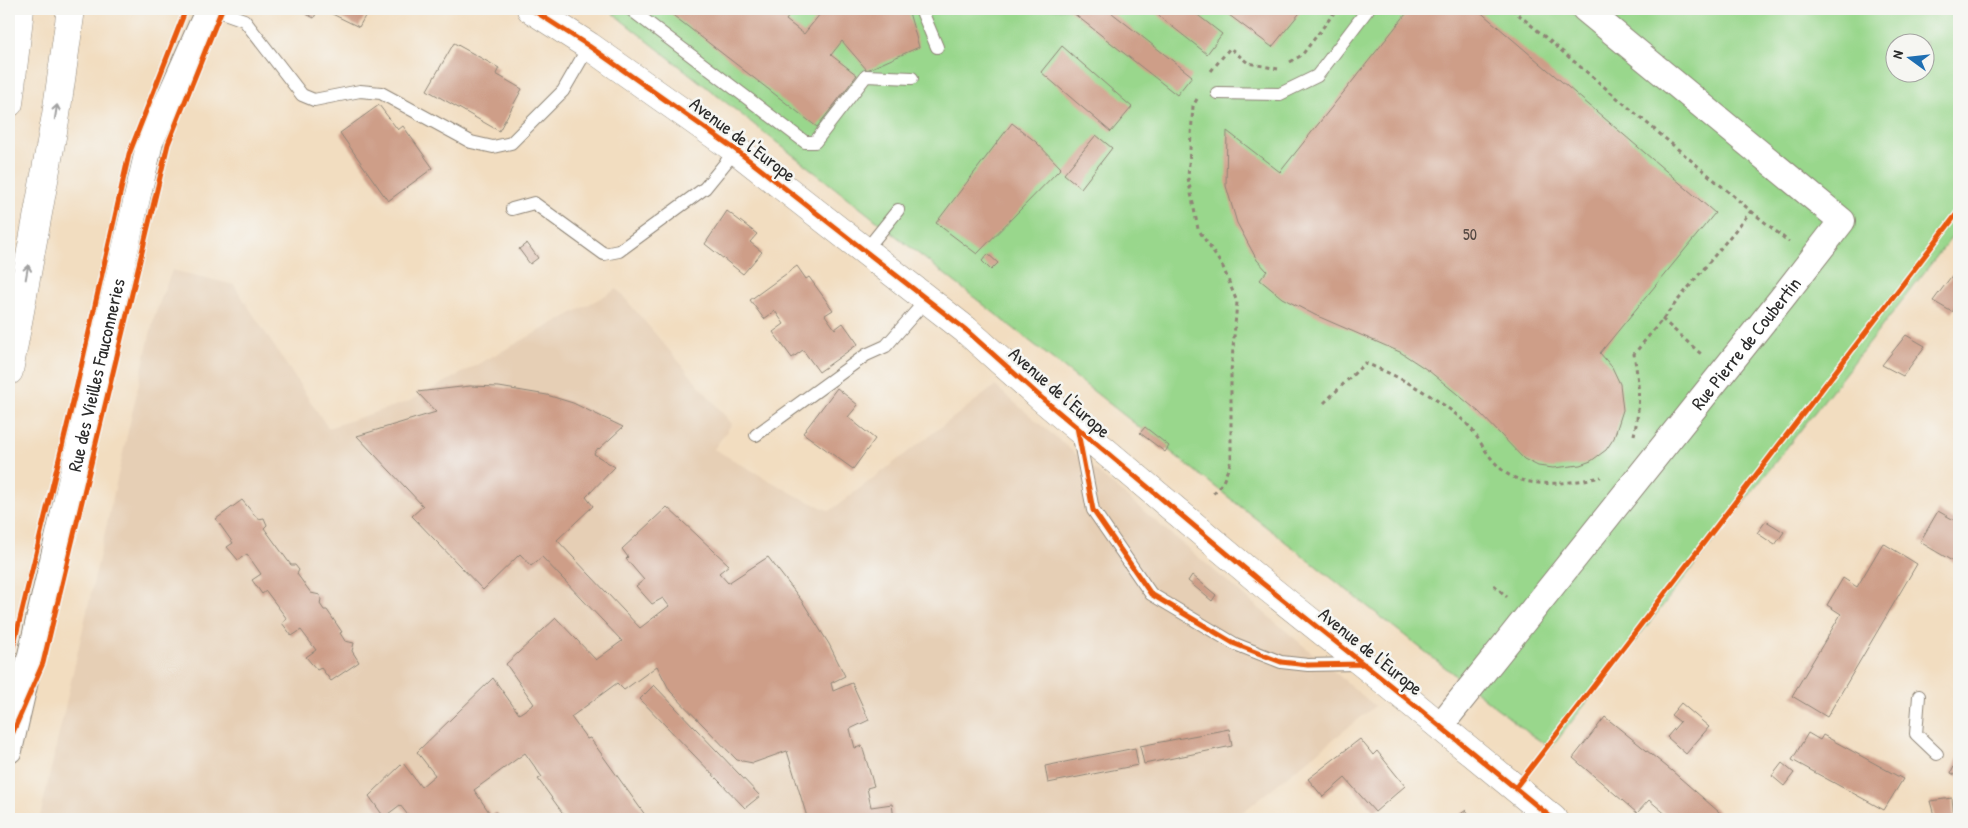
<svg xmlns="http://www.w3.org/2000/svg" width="1968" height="828" viewBox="0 0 1968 828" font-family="'Patrick Hand',sans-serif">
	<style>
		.built { fill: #e6cfb5 }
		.green { fill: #99d78c; stroke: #62815c; fill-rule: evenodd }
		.building { fill: #ce9e88 }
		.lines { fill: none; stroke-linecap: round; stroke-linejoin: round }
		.lane-casing { stroke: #8e8476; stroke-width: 14 }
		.street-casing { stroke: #8e8476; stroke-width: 28 }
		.secondary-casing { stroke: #8e8476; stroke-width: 29 }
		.highway-casing { stroke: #8e8476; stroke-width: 29 }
		.path { stroke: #8e8476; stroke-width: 3; stroke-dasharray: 4 4; stroke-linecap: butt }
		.lane { stroke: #fff; stroke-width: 12 }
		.street { stroke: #fff; stroke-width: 26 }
		.secondary { stroke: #fff; stroke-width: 28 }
		.highway { stroke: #fff; stroke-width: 28 }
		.cycleway-casing { stroke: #f6f6f2; stroke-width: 8 }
		.cycleway { stroke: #e8590c; stroke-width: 5 }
		.oneway { stroke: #a0a0a0 }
		.labels { text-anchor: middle; stroke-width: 5; stroke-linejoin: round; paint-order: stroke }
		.number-label { font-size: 16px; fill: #544842 }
		.street-label { font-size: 19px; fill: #2b2b2b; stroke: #f6f6f2 }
	</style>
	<rect width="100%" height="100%" fill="#f6f6f2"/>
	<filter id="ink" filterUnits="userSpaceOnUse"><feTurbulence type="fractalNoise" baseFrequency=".02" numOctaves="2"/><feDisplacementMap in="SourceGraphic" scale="10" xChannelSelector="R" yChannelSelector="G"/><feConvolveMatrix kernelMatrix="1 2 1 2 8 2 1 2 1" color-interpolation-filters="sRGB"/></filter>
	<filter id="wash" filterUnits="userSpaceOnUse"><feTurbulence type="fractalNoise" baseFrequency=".0096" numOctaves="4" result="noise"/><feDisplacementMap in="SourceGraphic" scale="20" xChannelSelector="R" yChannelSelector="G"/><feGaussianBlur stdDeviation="1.12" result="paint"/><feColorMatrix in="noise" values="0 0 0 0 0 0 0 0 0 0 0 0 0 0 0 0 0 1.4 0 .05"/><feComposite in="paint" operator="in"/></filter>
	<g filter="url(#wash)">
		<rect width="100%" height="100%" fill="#f2ddc0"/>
		<path class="built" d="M 172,270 L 234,285 L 328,428 L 410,401 L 617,289 L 732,424 L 714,449 L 797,496 L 830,511 L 995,386 L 1375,706 L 1234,819 L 53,819 L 40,817 L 154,317 Z"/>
		<path class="green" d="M 607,9 L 1959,9 L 1959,228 L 1551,748 L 1530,734 ZM 1896,42 L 1926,42 L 1926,72 L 1896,72 Z"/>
		<g id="blocks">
			<path class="building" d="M 297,9 L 318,9 L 314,18 Z
				M 322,9 L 369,9 L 359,27 Z
				M 665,9 L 794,9 L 786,20 L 804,34 L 820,14 L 815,9 L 908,9 L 919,47 L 867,70 L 842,41 L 831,55 L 857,75 L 817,127 Z
				M 1068,9 L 1107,9 L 1192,76 L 1177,95 Z
				M 1150,9 L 1190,9 L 1222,34 L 1207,54 Z
				M 1221,9 L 1303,9 L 1272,47 Z
				M 1410,9 L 1477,9 L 1715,213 L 1600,353 L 1612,367 L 1620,384 L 1623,410 L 1614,438 L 1606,450 L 1591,461 L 1580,465 L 1553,468 L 1538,466 L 1524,459 L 1479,412 L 1429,371 L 1400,352 L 1315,315 L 1282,298 L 1260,280 L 1267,271 L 1257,260 L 1237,223 L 1226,186 L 1227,131 L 1280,172 Z
				M 454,43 L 499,68 L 496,74 L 522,89 L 499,131 L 427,90 Z
				M 1062,46 L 1132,107 L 1111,132 L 1041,72 Z
				M 379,105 L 398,130 L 403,126 L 433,168 L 388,201 L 340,133 Z
				M 1012,123 L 1036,142 L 1061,168 L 977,254 L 936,223 Z
				M 1096,135 L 1112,148 L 1081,188 L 1064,174 Z
				M 727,211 L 757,234 L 750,242 L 762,252 L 743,274 L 705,244 Z
				M 527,243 L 538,258 L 530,264 L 519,249 Z
				M 988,254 L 998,263 L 991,270 L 982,261 Z
				M 797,266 L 806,279 L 809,277 L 833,310 L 825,315 L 835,329 L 843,323 L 858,344 L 819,372 L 803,350 L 792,358 L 773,332 L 784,324 L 775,311 L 764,319 L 750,300 Z
				M 1959,266 L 1959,302 L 1952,312 L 1933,301 Z
				M 1906,335 L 1925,346 L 1903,376 L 1882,365 Z
				M 470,386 L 499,387 L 547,395 L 573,403 L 623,427 L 599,449 L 598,448 L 594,454 L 615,467 L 586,497 L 593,506 L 557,540 L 640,628 L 669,606 L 663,598 L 652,604 L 636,586 L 644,580 L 626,559 L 628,557 L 622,549 L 667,507 L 729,565 L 719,573 L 728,583 L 768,557 L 802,601 L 829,644 L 845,676 L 831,683 L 833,691 L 852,683 L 869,720 L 850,729 L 855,748 L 862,746 L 874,786 L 867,788 L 871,807 L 892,804 L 894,819 L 797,819 L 807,817 L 787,751 L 753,763 L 737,760 L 670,691 L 657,666 L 624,690 L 617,683 L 571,717 L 587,739 L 590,738 L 648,819 L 567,819 L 538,779 L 542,777 L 525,753 L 474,790 L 491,815 L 496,812 L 501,819 L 411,819 L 400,805 L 384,817 L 369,796 L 403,763 L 421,787 L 435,775 L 417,752 L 493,678 L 519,714 L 534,704 L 506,664 L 556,618 L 596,660 L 622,641 L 542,557 L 531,566 L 520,554 L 483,590 L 412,516 L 423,506 L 357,436 L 436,412 L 417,392 Z
				M 837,388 L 858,405 L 848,417 L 875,439 L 853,469 L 803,433 Z
				M 1145,427 L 1169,446 L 1165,452 L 1140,433 Z
				M 242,500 L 258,519 L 264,518 L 267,525 L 264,528 L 291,565 L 295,565 L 299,570 L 297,574 L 311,593 L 320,595 L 321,599 L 320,604 L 324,610 L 327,610 L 342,632 L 340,633 L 345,641 L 354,643 L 352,651 L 359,662 L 331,681 L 321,668 L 317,670 L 306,657 L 316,650 L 301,630 L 292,636 L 282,623 L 287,619 L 266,591 L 262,594 L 252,580 L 261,574 L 247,554 L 238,560 L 227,547 L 233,543 L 216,519 Z
				M 1938,511 L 1959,523 L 1959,565 L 1920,542 Z
				M 1766,521 L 1784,532 L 1775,545 L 1757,533 Z
				M 1883,543 L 1917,564 L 1827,717 L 1792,696 L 1841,614 L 1827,605 L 1843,578 L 1857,587 Z
				M 1192,575 L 1216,595 L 1212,601 L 1188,581 Z
				M 654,685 L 760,796 L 745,808 L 640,699 Z
				M 1681,703 L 1709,727 L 1686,754 L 1667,737 L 1680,722 L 1671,715 Z
				M 1605,717 L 1672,771 L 1727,819 L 1665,819 L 1668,816 L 1649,800 L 1637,813 L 1573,758 Z
				M 1229,729 L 1232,746 L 1144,764 L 1140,746 Z
				M 1808,733 L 1820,740 L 1823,735 L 1903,779 L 1884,810 L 1792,760 Z
				M 1360,739 L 1373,755 L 1377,751 L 1405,786 L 1375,812 L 1345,778 L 1323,797 L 1308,779 Z
				M 1135,748 L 1138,765 L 1048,783 L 1045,766 Z
				M 1959,756 L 1959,777 L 1951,773 Z
				M 1782,763 L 1794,773 L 1784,786 L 1772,776 Z
				M 1952,798 L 1954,819 L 1935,819 L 1930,801 Z
				M 1466,810 L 1473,819 L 1454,819 Z"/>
		</g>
	</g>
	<g filter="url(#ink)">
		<use href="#blocks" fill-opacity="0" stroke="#8e8476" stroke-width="1"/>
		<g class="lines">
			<g class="lane-casing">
				<path id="lane" d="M 213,9 L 244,20 L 302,95 L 314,100 L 360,91 L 381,93 L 471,142 L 493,147 L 511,143 L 563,91 L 589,46
					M 630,9 L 805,142 L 815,142 L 866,76 L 912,78
					M 921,9 L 937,47
					M 1217,93 L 1280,94 L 1317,76 L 1368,9
					M 512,209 L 534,203 L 604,254 L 619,251 L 705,188 L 736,150
					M 865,251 L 898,210
					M 1078,432 L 1093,510 L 1151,594 L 1235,644 L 1281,662 L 1308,665 L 1357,664
					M 756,435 L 866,355 L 886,346 L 927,299
					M 1919,696 L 1916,734 L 1937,754"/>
			</g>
			<g class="street-casing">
				<g id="street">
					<path id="s1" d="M 1440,726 L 1782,298 L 1842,221 L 1585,9"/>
					<path id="s2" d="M 9,750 L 150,142 L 209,9"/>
				</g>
			</g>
			<g class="secondary-casing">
				<path id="secondary" d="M 531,9 L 589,46 L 736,150 L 966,330 L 1043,399 L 1262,583 L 1391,686 L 1553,819"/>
			</g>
			<g class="highway-casing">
				<path id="highway" d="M 9,103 L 20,9
					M 9,371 L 56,115 L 71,9"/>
			</g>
			<path class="path" d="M 1512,9 L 1751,211 L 1634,354 C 1639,385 1641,403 1634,435
				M 1290,62 L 1302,55 L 1337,9
				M 1211,71 L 1230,48 L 1248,63 L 1278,69
				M 1197,99 L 1193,106 L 1188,178 L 1198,229 L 1223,267 L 1237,302 L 1231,372 L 1231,461 L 1223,482 L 1213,494
				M 1751,211 L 1789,242
				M 1662,319 L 1701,354
				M 1324,403 L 1365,363 C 1401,377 1435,396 1464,421 C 1475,431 1482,447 1491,458 C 1496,464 1504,473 1511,476 C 1536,489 1575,482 1601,477
				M 1494,585 L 1507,597"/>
			<use href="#lane" class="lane"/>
			<use href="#street" class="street"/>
			<use href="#secondary" class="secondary"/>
			<use href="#highway" class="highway"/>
			<g class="cycleway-casing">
				<path id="cycleway" d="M 531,9 L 589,46 L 736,150 L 966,330 L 1043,399 L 1262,583 L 1391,686 L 1553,819
					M 1077,427 L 1093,510 L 1151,594 L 1235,644 L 1281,662 L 1308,665 L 1364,664
					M 9,664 L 77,385 L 129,154 L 186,9
					M 13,732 L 43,663 L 168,144 L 222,9
					M 1516,787 L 1959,211"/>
			</g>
			<use href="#cycleway" class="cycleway"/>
		</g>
		<defs><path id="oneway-shaft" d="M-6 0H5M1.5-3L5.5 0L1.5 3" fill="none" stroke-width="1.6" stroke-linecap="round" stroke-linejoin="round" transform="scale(1.25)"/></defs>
		<g class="oneway">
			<use href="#oneway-shaft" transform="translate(56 112) rotate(-81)"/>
			<use href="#oneway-shaft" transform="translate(27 272) rotate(-80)"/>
		</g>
	</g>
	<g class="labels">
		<g class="number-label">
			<text x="1470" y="240">50</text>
		</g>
		<g class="street-label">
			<text transform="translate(743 139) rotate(37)" y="7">Avenue de l'Europe</text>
			<text dy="7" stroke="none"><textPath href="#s1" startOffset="490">Rue Pierre de Coubertin</textPath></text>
			<text dy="7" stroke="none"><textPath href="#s2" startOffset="385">Rue des Vieilles Fauconneries</textPath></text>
			<text transform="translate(1060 392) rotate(41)" y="7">Avenue de l'Europe</text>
			<text transform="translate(1371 651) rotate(39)" y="7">Avenue de l'Europe</text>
		</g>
	</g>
	<rect width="1968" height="828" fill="none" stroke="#f6f6f2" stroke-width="30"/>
	<g transform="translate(1910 58) rotate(285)"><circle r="24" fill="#f6f6f2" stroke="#a5a5a2"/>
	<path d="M0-4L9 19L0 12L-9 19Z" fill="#1f6fb2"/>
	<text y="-8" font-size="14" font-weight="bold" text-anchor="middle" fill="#2b2b2b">N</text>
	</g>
</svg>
